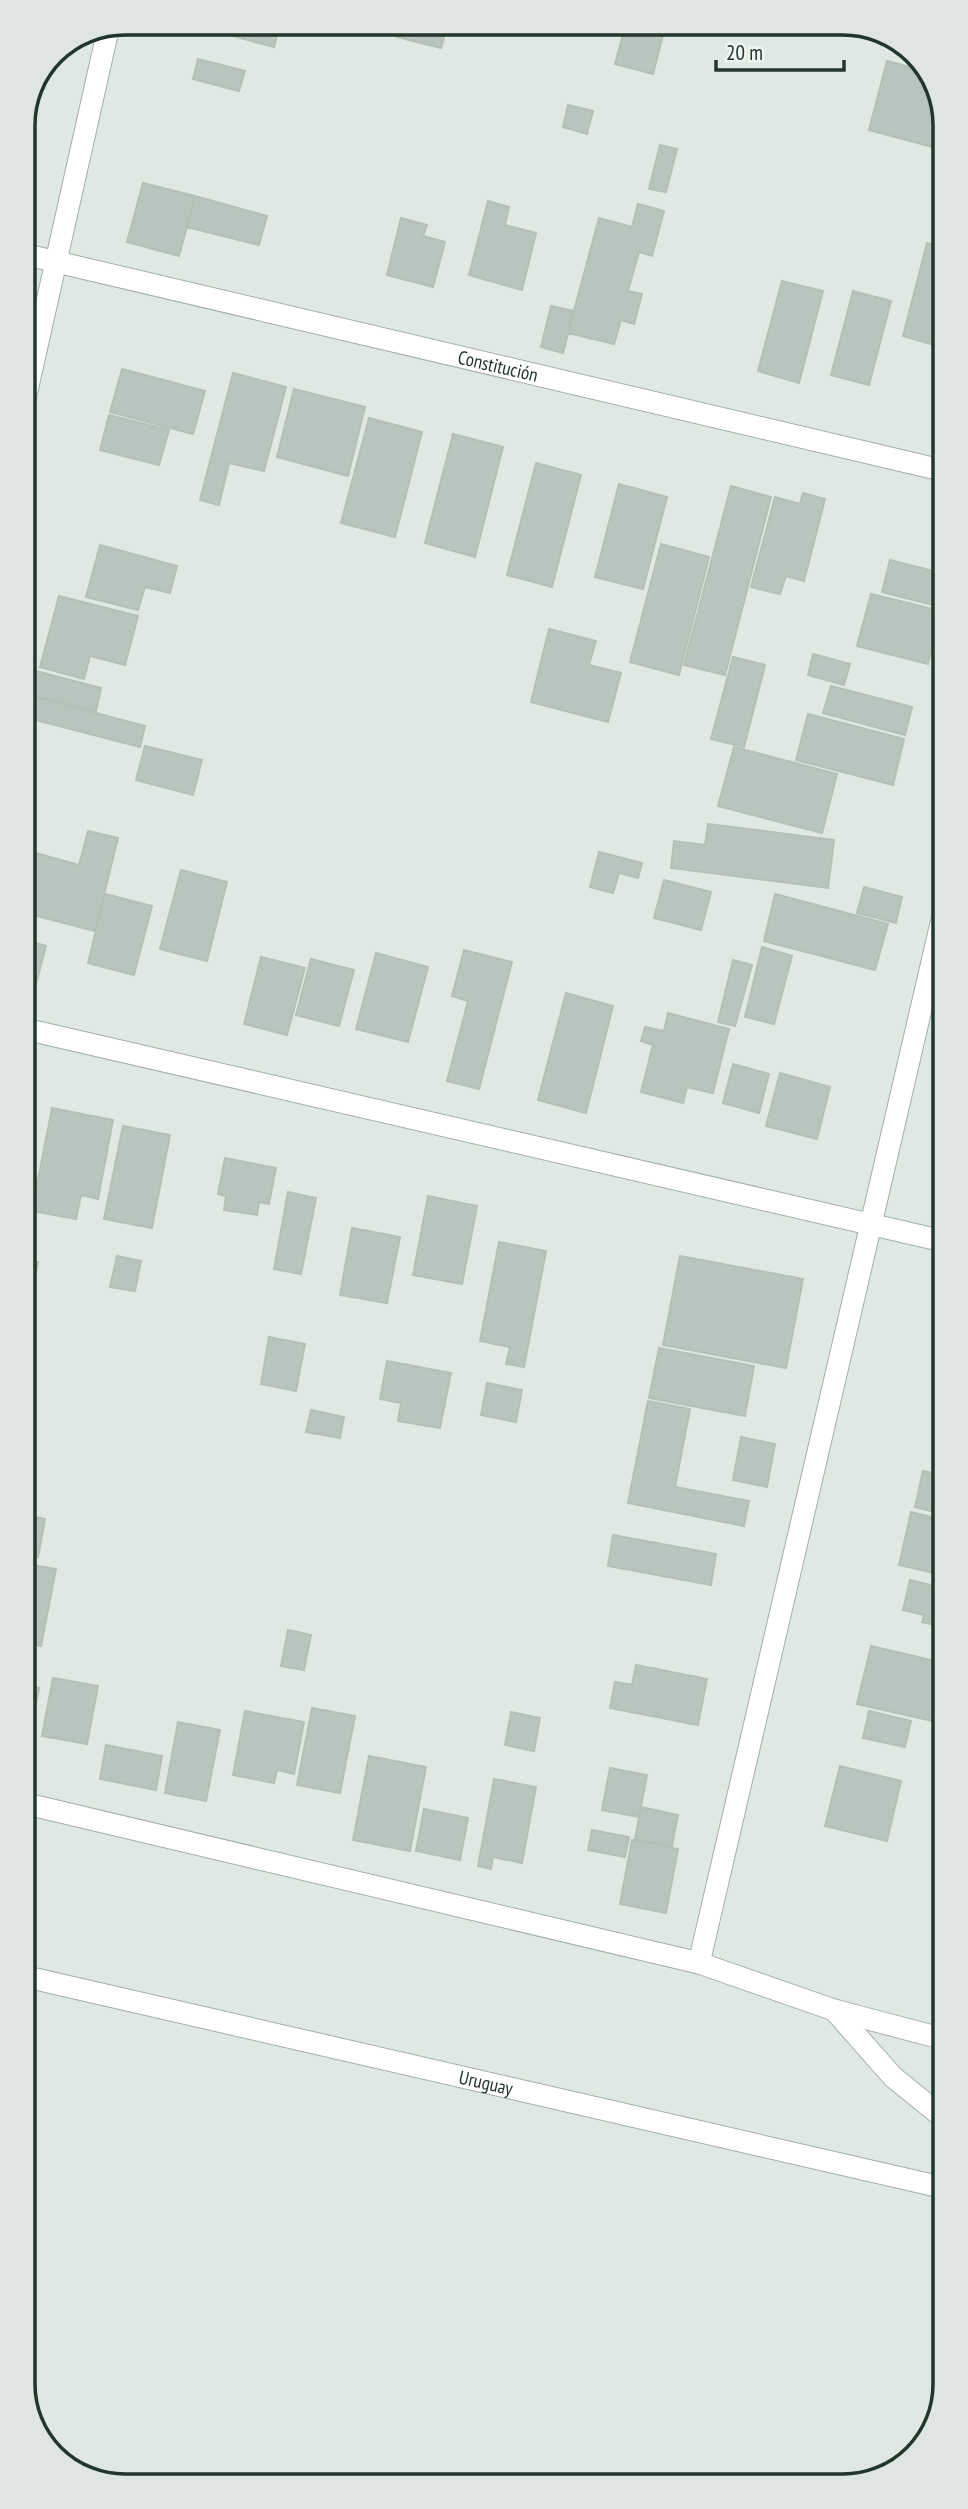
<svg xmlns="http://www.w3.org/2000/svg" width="968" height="2509" viewBox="0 0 968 2509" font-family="'PT Sans Narrow',sans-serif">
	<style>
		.building { fill: #b8c5be; stroke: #b2c1b8; stroke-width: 2 }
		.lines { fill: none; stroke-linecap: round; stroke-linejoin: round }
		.minor-casing { stroke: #a3afa8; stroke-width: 23 }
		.path { stroke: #83a896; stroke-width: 4.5; stroke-dasharray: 3.5 5; stroke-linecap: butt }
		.minor { stroke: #fff; stroke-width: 21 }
		.labels { text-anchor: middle; stroke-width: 6; stroke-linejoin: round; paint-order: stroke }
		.street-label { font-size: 19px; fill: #22362d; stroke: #eff5f1 }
		.rim { fill: none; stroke: #22362d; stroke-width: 3.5 }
	</style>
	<rect width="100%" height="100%" fill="#dfe8e2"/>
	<path class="building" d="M 188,23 L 280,23 L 274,47 L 188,24 Z
		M 401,23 L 431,23 L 447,27 L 441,48 L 397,37 Z
		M 626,23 L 666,23 L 653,74 L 615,64 Z
		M 198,59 L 245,71 L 239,91 L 193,79 Z
		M 887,61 L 925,71 L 940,92 L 940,149 L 869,130 Z
		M 568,105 L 593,111 L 587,134 L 563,127 Z
		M 660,145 L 677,149 L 666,192 L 649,189 Z
		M 143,183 L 195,196 L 179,256 L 127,242 Z
		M 195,196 L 267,216 L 259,245 L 187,227 Z
		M 488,201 L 509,207 L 505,225 L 536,233 L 522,290 L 469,275 Z
		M 638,204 L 664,211 L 652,256 L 639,252 L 628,291 L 642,294 L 634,324 L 621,320 L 614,344 L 568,333 L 599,218 L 632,227 Z
		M 401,218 L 427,225 L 423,236 L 445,242 L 433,287 L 387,275 Z
		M 927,243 L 940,246 L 940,321 L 934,345 L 903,336 Z
		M 782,281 L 823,291 L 799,383 L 758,371 Z
		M 853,291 L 891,301 L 869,385 L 831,375 Z
		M 551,306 L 574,311 L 563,353 L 541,347 Z
		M 122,369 L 205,391 L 193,434 L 110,412 Z
		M 233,373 L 286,387 L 264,471 L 229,463 L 219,505 L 200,500 Z
		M 294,389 L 365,407 L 348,476 L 277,457 Z
		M 109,415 L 169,430 L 159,465 L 100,450 Z
		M 369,418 L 422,432 L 395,537 L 341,523 Z
		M 453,434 L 503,447 L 475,557 L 425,543 Z
		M 536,463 L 581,475 L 552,587 L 507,575 Z
		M 619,484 L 667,497 L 643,589 L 595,577 Z
		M 731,486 L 771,497 L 725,675 L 684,665 Z
		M 803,493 L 825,499 L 804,581 L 786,576 L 780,594 L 751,587 L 775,497 L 800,504 Z
		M 661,544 L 709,557 L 679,675 L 630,662 Z
		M 100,545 L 177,566 L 170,593 L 145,587 L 138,610 L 86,597 Z
		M 890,560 L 941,573 L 941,607 L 882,592 Z
		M 871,594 L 941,611 L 928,664 L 857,646 Z
		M 59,596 L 138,616 L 125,665 L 90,656 L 84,679 L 40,667 Z
		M 549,629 L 596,641 L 589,665 L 621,673 L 608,722 L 531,702 Z
		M 813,654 L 850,664 L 844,685 L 808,675 Z
		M 733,657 L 765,665 L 744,747 L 711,739 Z
		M 28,669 L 101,688 L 96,711 L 24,693 Z
		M 831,686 L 912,707 L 905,735 L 823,713 Z
		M 24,694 L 145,726 L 140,747 L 24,717 Z
		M 808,714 L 904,739 L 893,785 L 796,760 Z
		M 145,746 L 202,760 L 193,795 L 136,780 Z
		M 734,747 L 837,774 L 822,833 L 718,806 Z
		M 708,824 L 834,840 L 828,888 L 671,868 L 674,841 L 705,845 Z
		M 88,831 L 118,838 L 95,931 L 25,913 L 25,850 L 79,865 Z
		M 599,852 L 642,863 L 638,878 L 619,873 L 613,893 L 590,887 Z
		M 181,870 L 227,882 L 207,961 L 160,949 Z
		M 664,880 L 711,892 L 701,930 L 654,918 Z
		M 864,887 L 902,897 L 896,923 L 857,913 Z
		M 105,894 L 152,906 L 134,975 L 88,963 Z
		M 775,894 L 888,924 L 875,970 L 764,941 Z
		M 25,940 L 46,946 L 36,984 L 25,981 Z
		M 762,947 L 792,956 L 774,1024 L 745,1017 Z
		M 464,950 L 512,962 L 479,1089 L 447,1081 L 468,1001 L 452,996 Z
		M 376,953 L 428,967 L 408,1042 L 356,1029 Z
		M 261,957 L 305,968 L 287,1035 L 244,1024 Z
		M 311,959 L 354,970 L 339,1026 L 296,1015 Z
		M 733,960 L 752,965 L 735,1026 L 718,1022 Z
		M 566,993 L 613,1006 L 586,1113 L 538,1100 Z
		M 668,1013 L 729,1029 L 713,1093 L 687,1087 L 683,1103 L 641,1092 L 653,1045 L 641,1041 L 645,1027 L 664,1031 Z
		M 733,1064 L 769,1074 L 759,1113 L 723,1103 Z
		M 780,1073 L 830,1087 L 817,1139 L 766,1126 Z
		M 52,1108 L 113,1120 L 98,1199 L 81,1195 L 76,1219 L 32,1211 Z
		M 123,1126 L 170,1135 L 152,1228 L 104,1219 Z
		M 225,1158 L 276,1168 L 269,1204 L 259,1202 L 257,1215 L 224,1210 L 226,1196 L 218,1194 Z
		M 288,1192 L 316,1198 L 301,1274 L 274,1269 Z
		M 428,1196 L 477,1206 L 462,1284 L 413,1275 Z
		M 352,1228 L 400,1237 L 387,1303 L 340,1295 Z
		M 499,1242 L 546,1251 L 524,1367 L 506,1364 L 510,1347 L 480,1341 Z
		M 117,1256 L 141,1261 L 135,1291 L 110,1287 Z
		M 680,1256 L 803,1279 L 786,1368 L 663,1345 Z
		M 25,1260 L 38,1262 L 33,1288 L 26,1287 Z
		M 269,1337 L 305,1344 L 296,1391 L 261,1384 Z
		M 659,1348 L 754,1366 L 745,1416 L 649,1398 Z
		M 387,1361 L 451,1373 L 440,1428 L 398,1421 L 401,1403 L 380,1399 Z
		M 487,1383 L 522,1390 L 516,1422 L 481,1415 Z
		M 648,1401 L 690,1409 L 675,1487 L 749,1501 L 744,1526 L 628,1503 Z
		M 311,1410 L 344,1417 L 340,1438 L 306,1432 Z
		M 741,1437 L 775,1444 L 767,1487 L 733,1480 Z
		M 923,1471 L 943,1475 L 943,1514 L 915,1507 Z
		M 911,1512 L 943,1520 L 943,1575 L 899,1565 Z
		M 26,1515 L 45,1519 L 38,1557 L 26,1554 Z
		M 613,1535 L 716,1554 L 711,1585 L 608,1566 Z
		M 26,1564 L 56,1569 L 41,1646 L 26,1643 Z
		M 910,1580 L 943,1588 L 943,1627 L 922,1622 L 924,1615 L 903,1610 Z
		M 288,1630 L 311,1635 L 304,1670 L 281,1666 Z
		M 871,1646 L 944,1663 L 944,1693 L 937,1722 L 857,1704 Z
		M 636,1665 L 707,1679 L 698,1725 L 610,1708 L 615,1682 L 632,1685 Z
		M 53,1678 L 98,1686 L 87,1744 L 42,1736 Z
		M 26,1685 L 39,1688 L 28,1746 L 27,1746 Z
		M 312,1708 L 355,1716 L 340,1793 L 297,1785 Z
		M 245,1711 L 304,1722 L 294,1774 L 277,1770 L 274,1783 L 233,1775 Z
		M 869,1711 L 911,1721 L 905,1747 L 863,1738 Z
		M 511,1712 L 540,1718 L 534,1751 L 505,1745 Z
		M 178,1722 L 220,1730 L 206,1801 L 165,1793 Z
		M 106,1745 L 162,1756 L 156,1790 L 100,1779 Z
		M 369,1756 L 426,1767 L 410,1851 L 353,1840 Z
		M 840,1766 L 901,1781 L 887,1841 L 825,1826 Z
		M 610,1768 L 647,1775 L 639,1817 L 602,1810 Z
		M 494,1779 L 536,1787 L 522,1863 L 493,1857 L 491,1869 L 478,1866 Z
		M 641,1807 L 678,1815 L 672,1846 L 635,1839 Z
		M 424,1809 L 468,1818 L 460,1860 L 416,1851 Z
		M 592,1830 L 629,1837 L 625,1857 L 588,1850 Z
		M 632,1840 L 678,1849 L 666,1913 L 620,1904 Z"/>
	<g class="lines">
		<g class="minor-casing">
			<g id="minor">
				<path id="s1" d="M 23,254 L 941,470"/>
				<path d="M 24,404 L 108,30"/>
				<path d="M 25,1029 L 943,1241"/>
				<path d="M 27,1804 L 699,1963 L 834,2010 L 944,2039"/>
				<path d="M 699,1963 L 942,919"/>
				<path id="s2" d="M 27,1977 L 945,2188"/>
				<path d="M 834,2010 L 893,2077 L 945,2119"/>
			</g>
		</g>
		<path class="path" d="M 23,196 L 32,214"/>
		<use href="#minor" class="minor"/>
	</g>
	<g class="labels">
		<g class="street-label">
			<text dy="7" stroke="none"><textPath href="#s1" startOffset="488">Constitución</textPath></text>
			<text dy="7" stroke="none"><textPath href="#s2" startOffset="471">Uruguay</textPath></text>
		</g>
	</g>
	<path d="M0 0H968V2509H0ZM125 35H843A90 90 0 0 1 933 125V2384A90 90 0 0 1 843 2474H125A90 90 0 0 1 35 2384V125A90 90 0 0 1 125 35Z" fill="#dfe6e1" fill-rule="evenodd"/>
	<path class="rim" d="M125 35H843A90 90 0 0 1 933 125V2384A90 90 0 0 1 843 2474H125A90 90 0 0 1 35 2384V125A90 90 0 0 1 125 35Z"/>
	<path d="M716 60v10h128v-10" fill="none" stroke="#22362d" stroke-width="3.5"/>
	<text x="726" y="60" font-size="21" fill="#22362d" stroke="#eff5f1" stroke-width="5" paint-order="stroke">20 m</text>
</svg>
